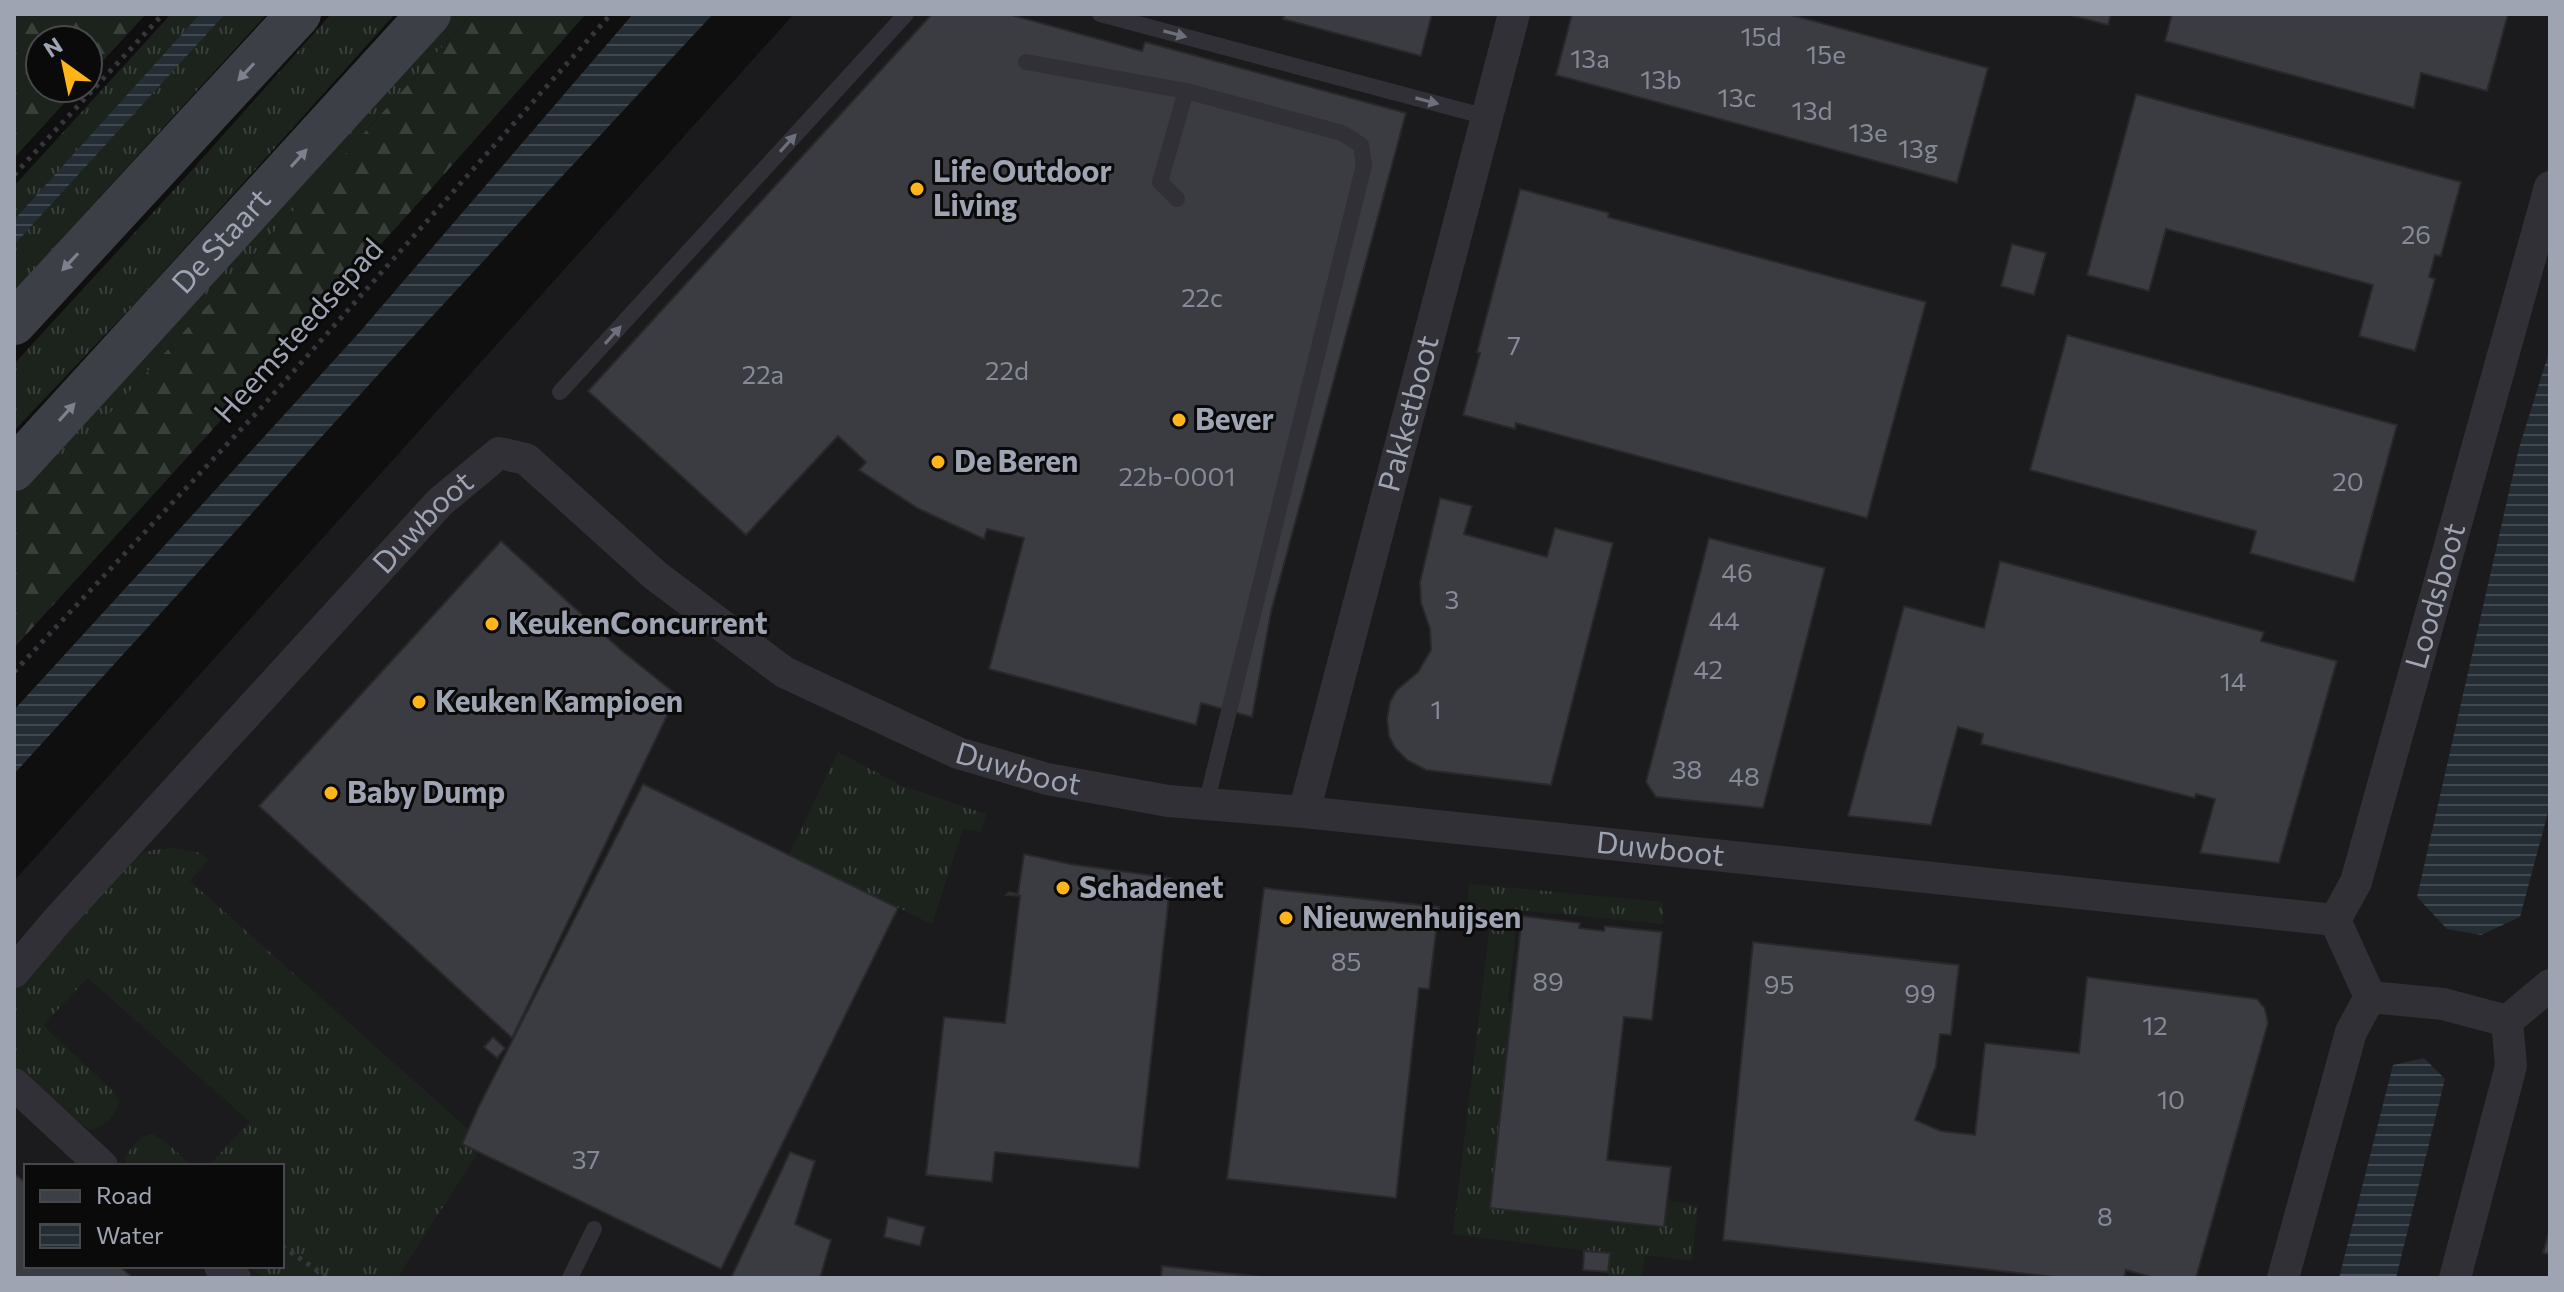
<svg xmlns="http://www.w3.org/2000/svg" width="2564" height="1292" viewBox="0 0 2564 1292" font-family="Commissioner,sans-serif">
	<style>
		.built { fill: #1b1b1d; fill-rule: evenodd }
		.grass { fill: url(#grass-tufts) }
		.forest { fill: url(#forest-firs) }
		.water { fill: url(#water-rules) }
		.building { fill: #3b3c41; stroke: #29292c; stroke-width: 2 }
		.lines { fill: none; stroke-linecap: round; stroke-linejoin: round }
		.path { stroke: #36373d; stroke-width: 5; stroke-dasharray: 4 6; stroke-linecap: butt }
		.lane { stroke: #303036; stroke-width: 16 }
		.street { stroke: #303036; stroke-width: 32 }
		.secondary { stroke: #3d3f46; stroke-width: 44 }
		.oneway { fill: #6d707b }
		.oneway2 { fill: #7d818d }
		.poi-dot { fill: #ffb418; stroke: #0a0a0b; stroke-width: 3 }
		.labels { text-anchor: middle; stroke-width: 6; stroke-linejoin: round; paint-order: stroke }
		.number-label { font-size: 26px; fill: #868a96 }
		.poi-label { font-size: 30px; font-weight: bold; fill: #9fa4b3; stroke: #0a0a0b; text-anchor: start }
		.street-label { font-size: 30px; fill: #9fa4b3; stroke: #0a0a0b }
	</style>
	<defs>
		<pattern id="grass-tufts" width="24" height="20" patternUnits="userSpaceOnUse" patternTransform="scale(2)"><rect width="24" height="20" fill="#1b231c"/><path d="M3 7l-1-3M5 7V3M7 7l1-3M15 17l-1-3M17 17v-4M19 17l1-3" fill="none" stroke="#39403b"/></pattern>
		<pattern id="forest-firs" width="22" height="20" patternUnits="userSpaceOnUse" patternTransform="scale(2)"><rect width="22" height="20" fill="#1b231c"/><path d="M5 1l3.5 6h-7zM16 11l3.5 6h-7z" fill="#39403b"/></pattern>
		<pattern id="water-rules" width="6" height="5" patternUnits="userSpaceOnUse" patternTransform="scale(2)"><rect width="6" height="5" fill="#252d34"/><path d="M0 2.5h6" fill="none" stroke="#41484f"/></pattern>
	</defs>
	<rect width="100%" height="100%" fill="#0f0f10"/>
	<path class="built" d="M 794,14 L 2550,14 L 2550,1278 L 14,1278 L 14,881 ZM 26,1166 L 282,1166 L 282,1266 L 26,1266 Z"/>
	<path class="grass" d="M 171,14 L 267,14 L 14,291 L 14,186 Z
		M 331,14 L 395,14 L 138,300 L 14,431 L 14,364 L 183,180 Z
		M 450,14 L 472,14 L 14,519 L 14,487 Z
		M 838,752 L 900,785 L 986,814 L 981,832 L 963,829 L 932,924 L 789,855 Z
		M 172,848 L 197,852 L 209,859 L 190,881 L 469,1130 L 462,1144 L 479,1151 L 397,1278 L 265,1278 L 248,1266 L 282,1266 L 282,1166 L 208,1166 L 250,1122 L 88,978 L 43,1025 L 111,1089 L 119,1100 C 117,1114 104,1128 90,1130 L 79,1123 L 14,1065 L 14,987 L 133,856 L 153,850 Z
		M 1469,884 L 1663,902 L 1663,924 L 1518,910 L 1508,1002 L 1512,1003 L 1490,1208 L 1664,1227 L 1668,1200 L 1698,1206 L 1692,1261 L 1645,1255 L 1641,1278 L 1608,1278 L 1609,1254 L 1453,1234 L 1491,916 L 1467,912 Z
		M 152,1134 L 166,1142 L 192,1166 L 126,1166 L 125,1159 C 132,1146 137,1137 152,1134 Z"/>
	<path class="forest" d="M 14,14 L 146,14 L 88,77 L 88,40 L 40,40 L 40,88 L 78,88 L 14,158 Z
		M 472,14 L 586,14 L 431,189 L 14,648 L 14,519 Z"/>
	<path class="water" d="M 200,14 L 225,14 L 14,245 L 14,220 Z
		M 633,14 L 713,14 L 398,353 L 14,774 L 14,710 L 358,334 Z
		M 2550,349 L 2550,805 L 2520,917 L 2481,935 L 2447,929 L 2417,897 L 2519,448 Z
		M 2424,1058 L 2445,1079 L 2396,1278 L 2339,1278 L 2393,1065 Z"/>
	<path class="building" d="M 932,14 L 1008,14 L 1142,51 L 1145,42 L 1406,113 L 1271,612 L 1252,717 L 1201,703 L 1196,725 L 989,669 L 1024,538 L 987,529 L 984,539 L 919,509 L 859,470 L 866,462 L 838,436 L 746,535 L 588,391 Z
		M 1285,14 L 1432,14 L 1421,56 L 1283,19 Z
		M 1572,14 L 1788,14 L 1988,68 L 1957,183 L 1556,75 Z
		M 2066,14 L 2111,14 L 2108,25 Z
		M 2172,14 L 2508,14 L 2487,91 L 2421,73 L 2414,108 L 2165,41 Z
		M 2136,94 L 2461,182 L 2441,256 L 2435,255 L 2429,277 L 2435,279 L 2415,351 L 2359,336 L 2373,285 L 2166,229 L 2149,291 L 2087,275 Z
		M 1520,189 L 1609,213 L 1608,217 L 1926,302 L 1867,518 L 1516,423 L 1515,429 L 1463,415 L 1480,353 L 1477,352 Z
		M 2012,244 L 2046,253 L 2034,295 L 2001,286 Z
		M 2067,335 L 2397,425 L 2354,582 L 2250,553 L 2256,531 L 2030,470 Z
		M 1440,498 L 1472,506 L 1464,534 L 1547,557 L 1555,528 L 1613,543 L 1551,785 L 1426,770 L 1407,760 L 1395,748 L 1389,736 L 1387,719 L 1390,702 L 1396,691 L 1418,672 L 1431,650 L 1430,629 L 1421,603 L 1420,582 Z
		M 1709,538 L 1825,568 L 1763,808 L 1656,797 L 1646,782 Z
		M 501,541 L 621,650 L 677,695 L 512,1038 L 259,806 Z
		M 2000,561 L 2264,632 L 2261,641 L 2337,661 L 2279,863 L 2200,853 L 2215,799 L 2196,794 L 2195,798 L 1981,744 L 1983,734 L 1958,727 L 1931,825 L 1848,816 L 1904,606 L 1984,628 Z
		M 643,784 L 898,908 L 721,1269 L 462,1144 L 479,1106 Z
		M 1024,854 L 1070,864 L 1171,878 L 1139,1168 L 995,1152 L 992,1182 L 926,1175 L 944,1017 L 1005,1023 L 1020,896 L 1006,895 L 1009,892 L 1018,894 Z
		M 1264,888 L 1439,907 L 1429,989 L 1419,988 L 1396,1198 L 1227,1179 Z
		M 1522,916 L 1580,923 L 1579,928 L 1604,931 L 1605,926 L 1662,932 L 1652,1020 L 1624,1017 L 1607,1160 L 1671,1167 L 1664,1227 L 1490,1208 Z
		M 1753,942 L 1959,965 L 1951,1035 L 1940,1034 L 1936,1066 L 1915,1120 L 1941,1131 L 1975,1135 L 1985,1043 L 2079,1053 L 2087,977 L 2257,999 L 2265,1009 L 2268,1023 L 2196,1278 L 2154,1278 L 2126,1270 L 2124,1278 L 2063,1278 L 1723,1240 Z
		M 493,1037 L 505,1048 L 497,1058 L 484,1047 Z
		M 790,1152 L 815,1161 L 795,1224 L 831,1240 L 820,1278 L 731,1278 Z
		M 14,1173 L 26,1183 L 26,1266 L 119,1266 L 133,1278 L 14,1278 Z
		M 888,1217 L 925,1227 L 920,1246 L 884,1237 Z
		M 2550,1228 L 2550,1254 L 2543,1253 Z
		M 1584,1251 L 1610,1253 L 1608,1272 L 1583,1270 Z
		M 1162,1266 L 1271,1278 L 1161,1278 Z"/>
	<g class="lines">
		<path class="path" d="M 14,175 L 163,14
			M 14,672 L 261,408 L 611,14
			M 282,1246 L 328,1278"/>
		<path class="lane" d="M 1100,14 L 1487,117
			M 1026,62 L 1186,91 L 1342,133 L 1361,145 L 1364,165 L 1206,804
			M 1177,199 L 1160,182 L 1186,91
			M 560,392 L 906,14
			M 570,1278 L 594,1229"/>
		<g class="street">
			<path id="s1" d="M 1304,812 L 1514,14"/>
			<path id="s2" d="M 14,972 L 56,922 L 440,502 L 499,453 L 526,459 L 656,576 L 784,672 L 958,753 L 1047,779 L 1168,801 L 1304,812 L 2335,920"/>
			<path d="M 2370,997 L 2443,1004 L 2507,1021"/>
			<path d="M 14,1084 L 102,1166"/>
			<path d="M 220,1266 L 235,1278"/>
			<path id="s3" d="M 2283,1278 L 2351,1032 L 2370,997 L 2335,920 L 2356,882 L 2550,187"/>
			<path d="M 2455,1278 L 2511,1066 L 2507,1021 L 2550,985"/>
		</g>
		<g class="secondary">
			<path d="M 14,323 L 299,14"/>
			<path id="s4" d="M 14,469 L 429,14"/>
		</g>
	</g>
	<defs><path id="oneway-solid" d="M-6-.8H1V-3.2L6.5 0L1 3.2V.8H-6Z" transform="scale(2)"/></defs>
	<g class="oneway">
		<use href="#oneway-solid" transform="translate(1175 34) rotate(15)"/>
		<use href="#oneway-solid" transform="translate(1427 101) rotate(15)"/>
		<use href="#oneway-solid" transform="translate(788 143) rotate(-48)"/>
		<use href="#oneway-solid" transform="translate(613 335) rotate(-48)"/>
	</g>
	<g class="oneway2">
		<use href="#oneway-solid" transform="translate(246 72) rotate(133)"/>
		<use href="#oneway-solid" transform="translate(299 158) rotate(-48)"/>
		<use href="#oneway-solid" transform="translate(70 262) rotate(133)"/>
		<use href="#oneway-solid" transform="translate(67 412) rotate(-48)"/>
	</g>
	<g class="poi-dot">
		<circle cx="917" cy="189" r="8"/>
		<circle cx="1179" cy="420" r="8"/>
		<circle cx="938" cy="462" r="8"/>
		<circle cx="492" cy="624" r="8"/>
		<circle cx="419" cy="702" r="8"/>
		<circle cx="331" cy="793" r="8"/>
		<circle cx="1063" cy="888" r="8"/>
		<circle cx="1286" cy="918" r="8"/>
	</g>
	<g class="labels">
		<g class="number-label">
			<text x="1761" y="46">15d</text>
			<text x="1826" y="64">15e</text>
			<text x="1590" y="68">13a</text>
			<text x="1661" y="89">13b</text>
			<text x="1737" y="107">13c</text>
			<text x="1812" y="120">13d</text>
			<text x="1868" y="142">13e</text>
			<text x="1918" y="158">13g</text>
			<text x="2416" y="244">26</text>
			<text x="1202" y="307">22c</text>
			<text x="1514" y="355">7</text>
			<text x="1007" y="380">22d</text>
			<text x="763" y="384">22a</text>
			<text x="1177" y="486">22b-0001</text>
			<text x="2348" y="491">20</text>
			<text x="1737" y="582">46</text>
			<text x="1452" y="609">3</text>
			<text x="1724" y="630">44</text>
			<text x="1708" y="679">42</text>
			<text x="2233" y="691">14</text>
			<text x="1436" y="719">1</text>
			<text x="1687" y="779">38</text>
			<text x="1744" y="786">48</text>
			<text x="1346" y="971">85</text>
			<text x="1548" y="991">89</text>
			<text x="1779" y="994">95</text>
			<text x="1920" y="1003">99</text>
			<text x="2155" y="1035">12</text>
			<text x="2171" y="1109">10</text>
			<text x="586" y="1169">37</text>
			<text x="2105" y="1226">8</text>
		</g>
		<g class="poi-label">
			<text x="933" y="182">Life Outdoor<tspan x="933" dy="34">Living</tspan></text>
			<text x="1195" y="430">Bever</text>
			<text x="954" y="472">De Beren</text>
			<text x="508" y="634">KeukenConcurrent</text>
			<text x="435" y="712">Keuken Kampioen</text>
			<text x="347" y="803">Baby Dump</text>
			<text x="1079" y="898">Schadenet</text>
			<text x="1302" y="928">Nieuwenhuijsen</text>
		</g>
		<g class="street-label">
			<text dy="10" stroke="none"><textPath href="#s4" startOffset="308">De Staart</textPath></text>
			<text transform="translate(299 331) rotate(-48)" y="10">Heemsteedsepad</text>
			<text dy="10" stroke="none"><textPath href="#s1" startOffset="412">Pakketboot</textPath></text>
			<text dy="10" stroke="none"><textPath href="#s2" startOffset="608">Duwboot</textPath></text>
			<text dy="10" stroke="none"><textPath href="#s3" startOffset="720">Loodsboot</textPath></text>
			<text dy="10" stroke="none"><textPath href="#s2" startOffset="1328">Duwboot</textPath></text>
			<text dy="10" stroke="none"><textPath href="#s2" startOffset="1976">Duwboot</textPath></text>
		</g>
	</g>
	<rect width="2564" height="1292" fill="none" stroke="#9fa4b3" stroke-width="32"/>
	<rect x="24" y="1164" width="260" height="104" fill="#0a0a0b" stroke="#46484e" stroke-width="2"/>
	<rect x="40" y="1190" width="40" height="12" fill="#3d3f46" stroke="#46484e" stroke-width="2"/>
	<text x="96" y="1204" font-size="24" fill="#9fa4b3">Road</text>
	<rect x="40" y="1224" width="40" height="24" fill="url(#water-rules)" stroke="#46484e" stroke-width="2"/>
	<text x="96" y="1244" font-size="24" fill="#9fa4b3">Water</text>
	<g transform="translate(64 64) rotate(327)"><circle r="38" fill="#0a0a0b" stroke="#46484e" stroke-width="2"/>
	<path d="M0-6L14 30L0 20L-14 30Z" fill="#ffb418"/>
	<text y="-12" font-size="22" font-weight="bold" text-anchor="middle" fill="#9fa4b3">N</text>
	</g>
</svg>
